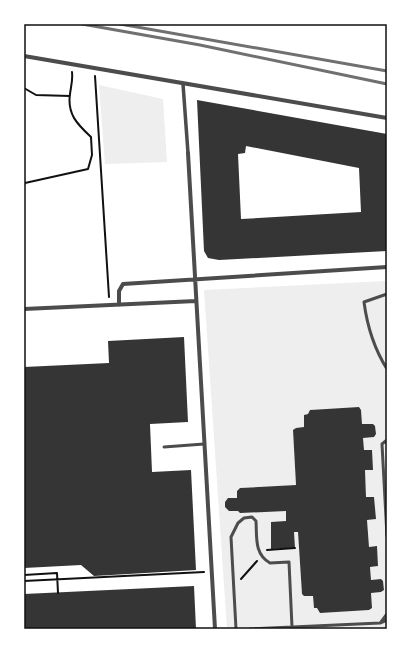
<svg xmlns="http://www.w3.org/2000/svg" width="411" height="653" viewBox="0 0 411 653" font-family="Signika,sans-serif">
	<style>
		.green { fill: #eee; fill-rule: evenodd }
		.building { fill: #353535; fill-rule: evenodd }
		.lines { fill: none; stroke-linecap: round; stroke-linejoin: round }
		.path { stroke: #111; stroke-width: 2 }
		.service { stroke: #4c4c4c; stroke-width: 3 }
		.pedestrian { stroke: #4c4c4c; stroke-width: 3.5 }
		.minor { stroke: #4c4c4c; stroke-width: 4 }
		.rail { stroke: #707070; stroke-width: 3 }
		.neatline { fill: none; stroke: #111; stroke-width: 1.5 }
	</style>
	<rect width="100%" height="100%" fill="#fff"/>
	<path class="green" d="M 99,85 L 163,99 L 167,162 L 105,164 Z
		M 387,281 L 387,629 L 227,629 L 204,290 ZM 359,407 L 361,410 L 362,424 L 373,424 L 375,426 L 376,434 L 374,437 L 363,438 L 364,450 L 373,470 L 365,470 L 366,497 L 374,497 L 376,519 L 367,520 L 369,547 L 377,546 L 378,566 L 370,567 L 371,580 L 381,579 L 383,581 L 384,590 L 382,592 L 371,593 L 372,608 L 369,610 L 320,613 L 317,608 L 314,608 L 313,596 L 304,596 L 302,594 L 298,532 L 294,532 L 295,548 L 286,521 L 286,511 L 229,511 L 225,507 L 225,502 L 237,498 L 237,492 L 240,488 L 296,485 L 293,431 L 296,428 L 304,427 L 304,415 L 308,414 L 310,410 Z"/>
	<path class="building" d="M 197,100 L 387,134 L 387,251 L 219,260 L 208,258 L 204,251 ZM 246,146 L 359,168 L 361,212 L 241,219 L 238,154 L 245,153 Z
		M 184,337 L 188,422 L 150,424 L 152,472 L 191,470 L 196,570 L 94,576 L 81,565 L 24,568 L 24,367 L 109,363 L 108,341 Z
		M 359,407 L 361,410 L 362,424 L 373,424 L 375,426 L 376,434 L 374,437 L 363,438 L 364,450 L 372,450 L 373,470 L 365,470 L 366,497 L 374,497 L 376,519 L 367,520 L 369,547 L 377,546 L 378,566 L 370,567 L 371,580 L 381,579 L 383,581 L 384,590 L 381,592 L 371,593 L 372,608 L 369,610 L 320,613 L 317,608 L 314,608 L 313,596 L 304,596 L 302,594 L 298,532 L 294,532 L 295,548 L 271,549 L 271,522 L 286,521 L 286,511 L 240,513 L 238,511 L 229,511 L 225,507 L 225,502 L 228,498 L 237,498 L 237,491 L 240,488 L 296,485 L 293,430 L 296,428 L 304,427 L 304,415 L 308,414 L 310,410 Z
		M 194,586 L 196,629 L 24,629 L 24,594 Z"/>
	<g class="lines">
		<path class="path" d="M 95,76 L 109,297
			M 24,88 L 36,95 L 70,96
			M 24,185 L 25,183 L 88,169 L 92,155 L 91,137 C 77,124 67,114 70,94 C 71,86 73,80 72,72
			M 267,550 L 295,548
			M 24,575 L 57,573 L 58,593
			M 241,579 L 257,561
			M 24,581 L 204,572"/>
		<path class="service" d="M 387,294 L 364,302 C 367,325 375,350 387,369
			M 387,440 L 382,444 L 387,536
			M 164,447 L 204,444
			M 381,622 L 387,614
			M 236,629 L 231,537 L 238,523 L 244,518 L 252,517 L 256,521 C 257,537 254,554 270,563 L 289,562 L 292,627
			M 250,629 L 380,623 L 387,620"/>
		<path class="pedestrian" d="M 183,84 L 188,153"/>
		<path class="minor" d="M 24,56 L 387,118
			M 188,153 L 215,629
			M 119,305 L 119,291 L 123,284 L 387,267
			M 24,309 L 196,301"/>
		<path class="rail" d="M 82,24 L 200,45 L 387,84
			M 120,24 L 387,71"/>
	</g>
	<rect width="411" height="653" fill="none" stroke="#ffffff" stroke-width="50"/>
	<rect x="25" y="25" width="361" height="603" class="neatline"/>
</svg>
